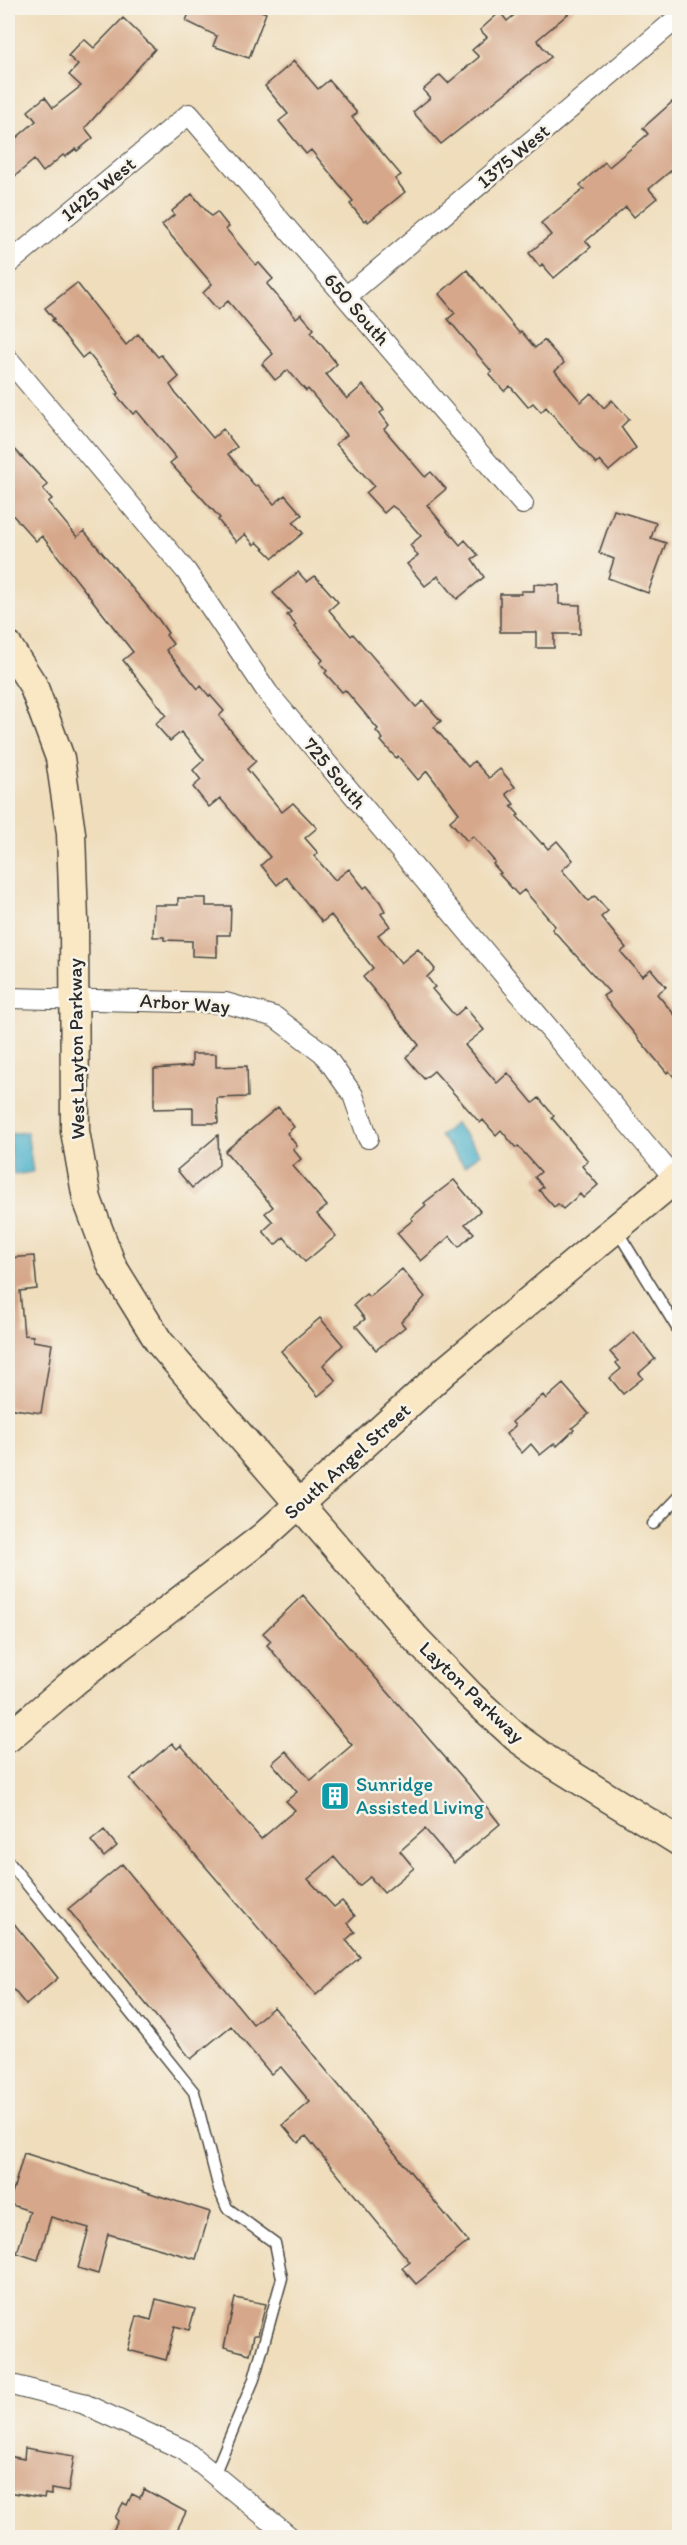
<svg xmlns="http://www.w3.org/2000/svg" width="687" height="2545" viewBox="0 0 687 2545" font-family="Itim,sans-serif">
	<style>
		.water { fill: #4eb2cd; stroke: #3c6e7c; stroke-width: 1.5 }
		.building { fill: #d6a78a }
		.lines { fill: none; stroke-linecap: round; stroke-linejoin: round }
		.lane-casing { stroke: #484641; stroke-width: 13 }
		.street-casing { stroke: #484641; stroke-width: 22 }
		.secondary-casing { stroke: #484641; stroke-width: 31 }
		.lane { stroke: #fff; stroke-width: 10 }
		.street { stroke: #fff; stroke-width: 20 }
		.secondary { stroke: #fae7c3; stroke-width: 28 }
		.labels { text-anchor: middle; stroke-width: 5; stroke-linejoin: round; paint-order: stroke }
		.street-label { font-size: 20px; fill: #2b2b2b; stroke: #f7f3e8 }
		.culture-label { font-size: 20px; fill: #0d838f; stroke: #f7f3e8; text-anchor: start }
	</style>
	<rect width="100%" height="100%" fill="#f7f3e8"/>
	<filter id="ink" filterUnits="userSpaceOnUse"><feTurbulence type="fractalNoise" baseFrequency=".0167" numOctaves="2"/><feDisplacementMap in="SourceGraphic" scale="12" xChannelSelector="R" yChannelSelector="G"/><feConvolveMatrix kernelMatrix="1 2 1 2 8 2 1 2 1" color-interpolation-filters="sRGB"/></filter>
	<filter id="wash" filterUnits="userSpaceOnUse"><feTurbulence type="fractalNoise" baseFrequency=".008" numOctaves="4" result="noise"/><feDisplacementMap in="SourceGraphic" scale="24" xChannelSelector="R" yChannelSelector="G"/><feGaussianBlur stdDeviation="1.35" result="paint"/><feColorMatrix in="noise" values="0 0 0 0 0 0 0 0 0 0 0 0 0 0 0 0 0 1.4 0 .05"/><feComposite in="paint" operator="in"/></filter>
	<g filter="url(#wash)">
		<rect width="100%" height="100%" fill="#efddbb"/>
		<path class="water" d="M 455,1123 L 480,1153 L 465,1166 L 440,1136 Z
			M 27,1132 L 33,1172 L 14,1175 L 8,1134 Z"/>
		<g id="blocks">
			<path class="building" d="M 191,8 L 254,8 L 266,13 L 249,58 L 213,46 L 217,36 L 186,21 Z
				M 523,8 L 575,8 L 537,40 L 551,57 L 441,144 L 413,112 L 430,98 L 423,90 L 440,75 L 448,83 L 479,57 L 472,50 L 487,37 L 480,30 L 500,12 L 507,21 Z
				M 123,18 L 155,49 L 85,128 L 93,138 L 77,151 L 76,149 L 65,157 L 63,155 L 43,172 L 34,160 L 8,182 L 8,145 L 36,121 L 28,111 L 45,97 L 53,108 L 81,86 L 69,75 L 78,65 L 68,56 L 84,39 L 94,48 Z
				M 294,61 L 318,89 L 329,80 L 357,113 L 352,117 L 401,175 L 395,179 L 405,192 L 368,222 L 366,219 L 364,221 L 350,204 L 353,201 L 311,150 L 306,154 L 279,121 L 288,114 L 265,86 Z
				M 680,95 L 680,163 L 649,189 L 657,198 L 634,217 L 626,207 L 586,241 L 591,247 L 554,278 L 542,264 L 540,267 L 529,253 L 551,235 L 541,223 L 584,189 L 580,185 L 605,162 L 609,167 L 648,134 L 643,128 Z
				M 192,194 L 211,216 L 217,212 L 229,227 L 226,229 L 256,265 L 259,263 L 273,279 L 267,284 L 296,318 L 301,314 L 314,329 L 311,332 L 337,364 L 326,374 L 347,399 L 363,385 L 384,410 L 380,413 L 389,425 L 384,429 L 425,477 L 431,472 L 446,489 L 427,505 L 460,545 L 465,540 L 478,555 L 472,559 L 484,577 L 457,599 L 438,576 L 425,586 L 407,564 L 418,556 L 410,545 L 421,536 L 399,511 L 392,506 L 384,513 L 366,493 L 374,486 L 336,444 L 347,435 L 308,389 L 306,391 L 288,370 L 275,380 L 262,364 L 273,354 L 228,301 L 218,310 L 203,293 L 212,284 L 162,225 L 174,215 L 172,211 Z
				M 467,270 L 519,333 L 521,331 L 535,348 L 544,340 L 564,363 L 555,371 L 581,402 L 591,393 L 604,408 L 612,400 L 629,419 L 621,427 L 636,448 L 609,471 L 600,461 L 597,464 L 583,450 L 546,407 L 541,412 L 533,403 L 528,407 L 510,386 L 504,391 L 489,374 L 492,372 L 448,319 L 455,313 L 439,294 Z
				M 77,283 L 126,345 L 138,334 L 158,357 L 161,355 L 179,377 L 170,385 L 176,394 L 213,438 L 223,429 L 237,447 L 228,454 L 255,486 L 258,485 L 274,504 L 285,495 L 302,515 L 293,522 L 303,533 L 273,558 L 257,542 L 254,545 L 245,534 L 236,542 L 218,520 L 220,518 L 170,463 L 176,458 L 137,411 L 133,414 L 116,395 L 119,393 L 110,380 L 88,353 L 82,358 L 52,320 L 54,319 L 45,308 Z
				M 8,442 L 48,485 L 43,489 L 52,499 L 48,502 L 77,537 L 84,531 L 159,620 L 168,633 L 166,635 L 173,644 L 166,650 L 198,689 L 201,686 L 209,696 L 210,695 L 224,711 L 219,716 L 256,761 L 247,769 L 282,812 L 293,803 L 317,828 L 305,838 L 318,853 L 314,856 L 335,880 L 349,869 L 364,888 L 367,886 L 380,902 L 385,911 L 381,914 L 390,926 L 378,935 L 401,963 L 418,949 L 435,969 L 427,977 L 435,987 L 432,989 L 455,1016 L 465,1007 L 484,1030 L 465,1045 L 497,1083 L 508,1073 L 533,1103 L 539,1098 L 554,1116 L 552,1118 L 588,1161 L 582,1166 L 598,1185 L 583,1198 L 580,1194 L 563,1209 L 558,1204 L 554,1207 L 539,1190 L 543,1187 L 535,1177 L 541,1172 L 518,1146 L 516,1148 L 501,1130 L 496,1135 L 483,1120 L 480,1123 L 434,1071 L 424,1079 L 406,1057 L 419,1045 L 363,977 L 373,968 L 331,915 L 322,922 L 286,877 L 277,885 L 261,865 L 270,857 L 220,798 L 209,807 L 193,787 L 201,780 L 193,770 L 204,760 L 181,732 L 170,741 L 155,724 L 166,715 L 123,660 L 133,652 L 42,536 L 36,541 L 8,510 Z
				M 614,510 L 656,523 L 651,538 L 666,543 L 648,593 L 608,578 L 614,559 L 599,553 Z
				M 298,572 L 307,582 L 315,576 L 338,602 L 329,610 L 351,636 L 353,634 L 416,707 L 423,701 L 441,721 L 434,727 L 468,767 L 474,761 L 489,778 L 500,769 L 515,787 L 506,794 L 514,804 L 511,806 L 519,815 L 517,816 L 542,844 L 543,843 L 548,849 L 557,841 L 573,860 L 562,870 L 588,901 L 595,896 L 608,911 L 601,917 L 626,948 L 621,952 L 642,976 L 651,969 L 666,987 L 657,994 L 680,1021 L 680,1084 L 669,1071 L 667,1073 L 603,996 L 609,992 L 552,929 L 555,926 L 524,890 L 518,895 L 499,874 L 501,873 L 493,864 L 495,862 L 473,836 L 467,841 L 450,821 L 459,813 L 427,771 L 418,780 L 398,756 L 396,758 L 381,741 L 383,739 L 376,731 L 378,729 L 345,690 L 342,692 L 325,673 L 327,671 L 320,663 L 323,660 L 294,627 L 296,625 L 287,615 L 291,612 L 273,593 Z
				M 534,584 L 559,585 L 559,604 L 580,605 L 580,634 L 554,634 L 554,648 L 536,648 L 536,632 L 500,632 L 500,594 L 521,594 L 521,591 L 534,591 Z
				M 178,898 L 206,898 L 206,906 L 231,906 L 230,935 L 217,935 L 217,957 L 192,956 L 192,941 L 164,940 L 164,937 L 153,937 L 154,905 L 178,905 Z
				M 192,1054 L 216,1054 L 216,1067 L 247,1066 L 248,1097 L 217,1098 L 218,1123 L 193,1123 L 193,1108 L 154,1109 L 154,1069 L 192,1066 Z
				M 278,1107 L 294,1127 L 287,1133 L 297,1146 L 293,1149 L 301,1159 L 293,1166 L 327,1206 L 317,1214 L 336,1236 L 305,1262 L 284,1237 L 275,1245 L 263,1231 L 273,1222 L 265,1213 L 273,1207 L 225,1151 Z
				M 218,1135 L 219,1165 L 192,1188 L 177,1170 Z
				M 454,1180 L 480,1211 L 465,1224 L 474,1233 L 459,1247 L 450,1236 L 421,1261 L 397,1233 L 413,1220 L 411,1218 L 426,1205 L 424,1203 Z
				M 34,1256 L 37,1289 L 20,1291 L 24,1335 L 33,1336 L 33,1341 L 52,1344 L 41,1413 L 8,1408 L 8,1258 Z
				M 402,1269 L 425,1297 L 401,1322 L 405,1327 L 376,1350 L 356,1326 L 365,1319 L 354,1305 L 366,1294 L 369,1297 Z
				M 320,1318 L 343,1345 L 323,1365 L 336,1381 L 318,1396 L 281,1351 Z
				M 634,1332 L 655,1359 L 639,1373 L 643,1378 L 623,1394 L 610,1378 L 621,1369 L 616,1363 L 618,1361 L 610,1352 Z
				M 563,1384 L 589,1414 L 572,1428 L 574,1430 L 557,1446 L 555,1443 L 540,1455 L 531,1444 L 522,1453 L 506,1434 L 515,1426 L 512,1422 L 543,1395 L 546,1399 Z
				M 303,1595 L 470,1786 L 500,1824 L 454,1863 L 425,1829 L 400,1851 L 414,1868 L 384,1893 L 370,1877 L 359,1886 L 334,1857 L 308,1879 L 334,1907 L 342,1901 L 355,1916 L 348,1923 L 355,1932 L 346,1940 L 360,1957 L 316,1995 L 130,1779 L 172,1743 L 177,1749 L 181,1745 L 261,1839 L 295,1810 L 286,1801 L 297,1792 L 272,1763 L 286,1751 L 311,1780 L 352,1745 L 267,1645 L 271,1641 L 263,1633 Z
				M 104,1830 L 117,1846 L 104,1857 L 91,1841 Z
				M 122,1864 L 253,2024 L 274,2007 L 468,2242 L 416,2284 L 402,2268 L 410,2262 L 306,2136 L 298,2143 L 283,2125 L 310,2102 L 281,2067 L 271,2074 L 231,2026 L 191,2059 L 68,1909 Z
				M 8,1916 L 58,1978 L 26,2005 L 8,1983 Z
				M 24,2153 L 210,2212 L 196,2259 L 108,2234 L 98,2274 L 78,2268 L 89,2228 L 51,2217 L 38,2260 L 17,2253 L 30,2211 L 9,2204 Z
				M 235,2298 L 266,2304 L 258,2335 L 254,2335 L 250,2354 L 224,2347 Z
				M 156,2299 L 195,2309 L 189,2330 L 175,2326 L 166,2360 L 128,2350 L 137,2316 L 151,2320 Z
				M 25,2448 L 74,2456 L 68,2492 L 51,2489 L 51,2495 L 45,2494 L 44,2498 L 8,2492 L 8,2456 L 24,2459 Z
				M 144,2489 L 186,2512 L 173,2538 L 109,2538 L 118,2521 L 115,2518 L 123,2503 L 127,2505 L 132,2494 L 140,2498 Z"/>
		</g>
	</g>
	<g filter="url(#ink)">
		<use href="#blocks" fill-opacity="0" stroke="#484641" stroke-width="1.5"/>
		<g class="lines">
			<g class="lane-casing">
				<path id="lane" d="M 616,1229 L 680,1333
					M 653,1524 L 680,1496
					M 8,1861 L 194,2092 L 219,2189 L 227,2208 L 275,2243 L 282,2278 L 254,2379 L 214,2475"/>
			</g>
			<g class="street-casing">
				<path id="street" d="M 8,264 L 189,114 L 523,504
					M 347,296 L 680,16
					M 8,359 L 186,571 L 268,693 L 675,1179
					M 8,998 L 226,1003 L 275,1017 L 323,1053 L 353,1095 L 368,1138
					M 8,2384 L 82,2403 L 184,2450 L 291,2538"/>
			</g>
			<g class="secondary-casing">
				<path id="secondary" d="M 8,646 L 33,685 L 60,758 L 71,833 L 74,921 L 75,1131 L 87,1199 L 112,1266 L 159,1342 L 414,1637 L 471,1696 L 517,1738 L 549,1761 L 680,1842
					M 8,1738 L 75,1681 L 264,1536 L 446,1370 L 680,1175"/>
			</g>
			<use href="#lane" class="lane"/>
			<use href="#street" class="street"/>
			<use href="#secondary" class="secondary"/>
		</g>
	</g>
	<defs>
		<g id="building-square" transform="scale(1.5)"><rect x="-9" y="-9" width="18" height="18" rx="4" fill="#0f9aa8" stroke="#f7f3e8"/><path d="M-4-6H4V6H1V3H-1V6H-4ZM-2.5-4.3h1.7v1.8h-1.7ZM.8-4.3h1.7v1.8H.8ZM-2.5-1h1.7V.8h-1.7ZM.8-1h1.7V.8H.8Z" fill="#fff"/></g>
	</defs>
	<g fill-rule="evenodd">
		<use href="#building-square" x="335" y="1796"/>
	</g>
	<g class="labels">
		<g class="street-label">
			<text transform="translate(513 156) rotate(-40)" y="7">1375 West</text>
			<text transform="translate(98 189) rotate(-39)" y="7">1425 West</text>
			<text transform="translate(357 309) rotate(49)" y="7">650 South</text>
			<text transform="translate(335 773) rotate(50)" y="7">725 South</text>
			<text transform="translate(185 1003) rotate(4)" y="7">Arbor Way</text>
			<text transform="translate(76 1049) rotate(-91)" y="7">West Layton Parkway</text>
			<text transform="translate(347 1461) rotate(-42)" y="7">South Angel Street</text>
			<text transform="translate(472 1692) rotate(44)" y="7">Layton Parkway</text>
		</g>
		<g class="culture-label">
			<text x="356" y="1791">Sunridge<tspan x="356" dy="23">Assisted Living</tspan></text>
		</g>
	</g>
	<rect width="687" height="2545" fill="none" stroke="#f7f3e8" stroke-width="30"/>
</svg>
